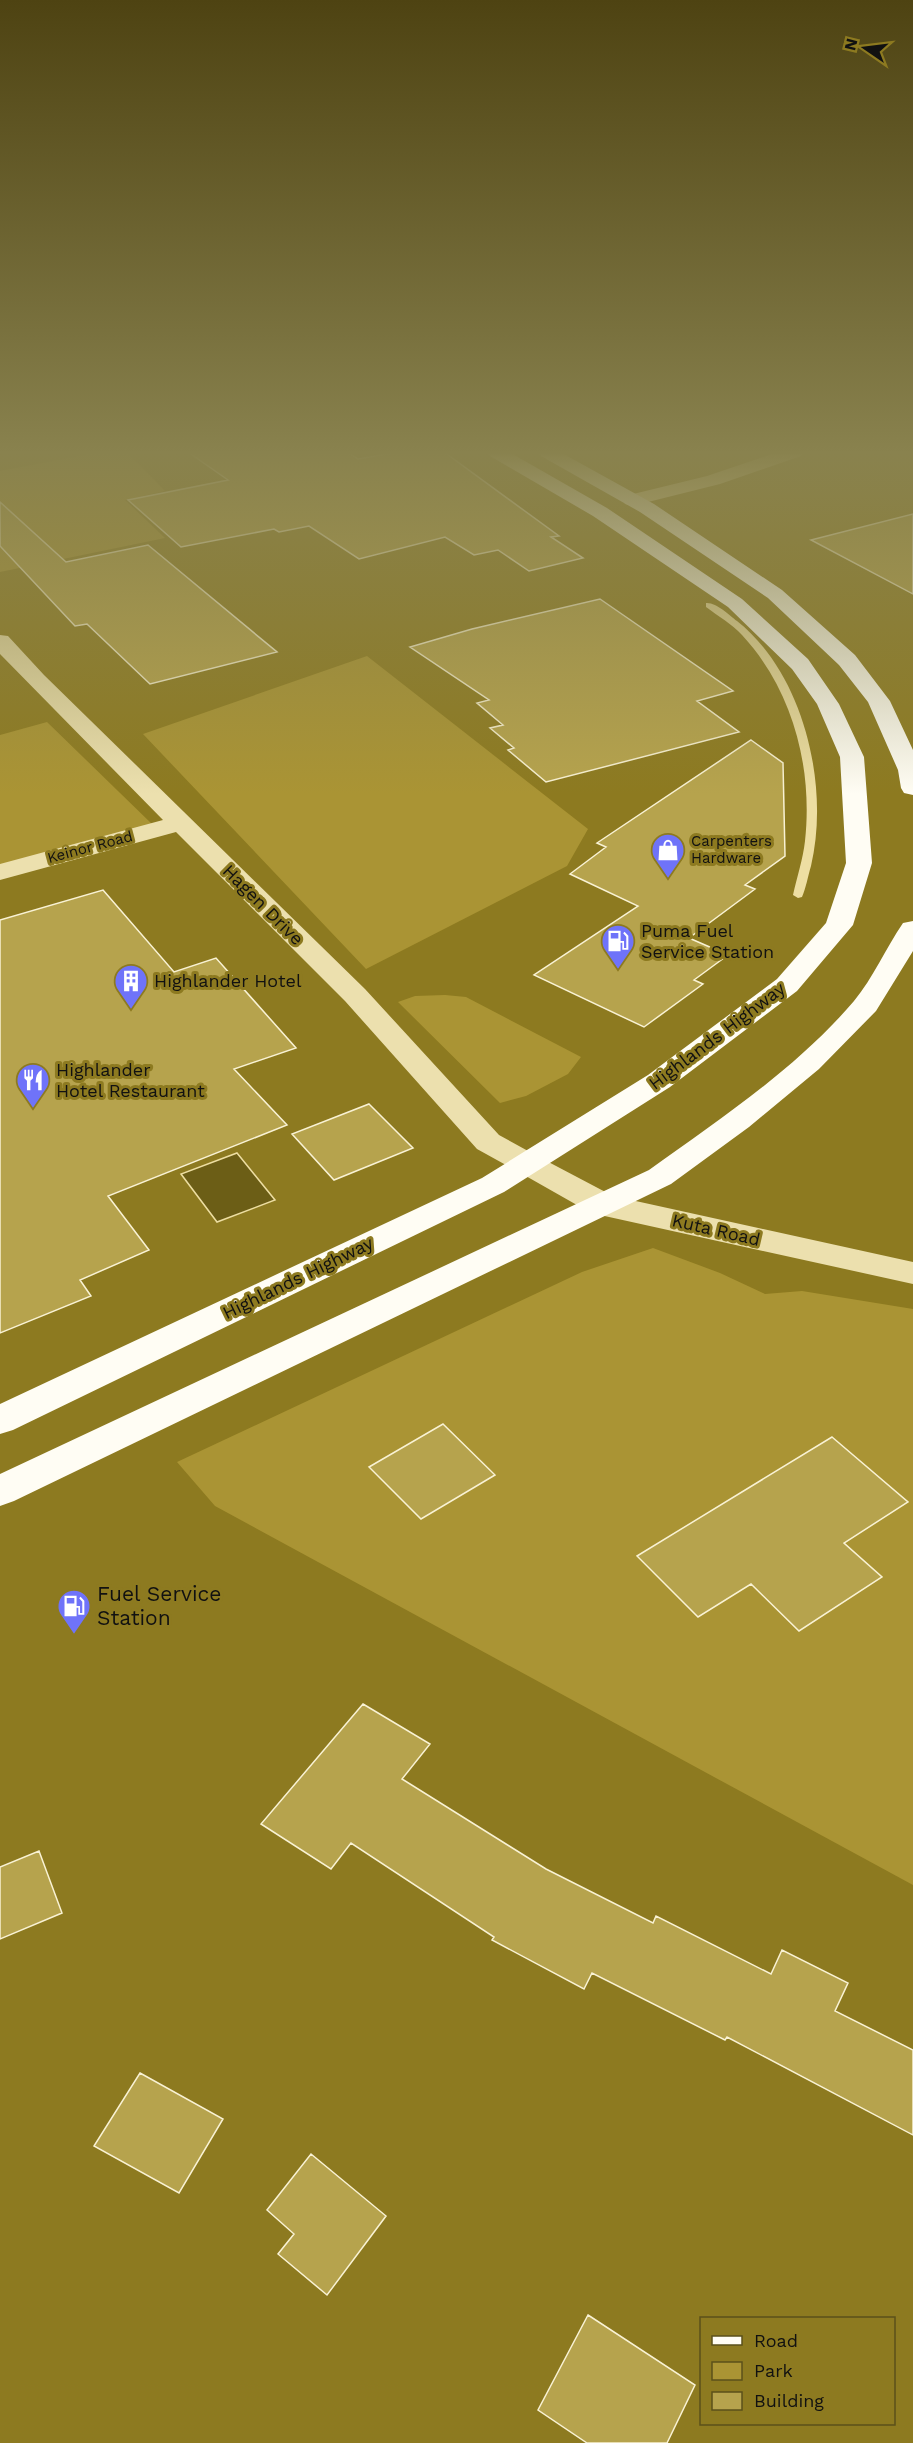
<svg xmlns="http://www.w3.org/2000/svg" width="913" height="2443" viewBox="0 0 913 2443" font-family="'Work Sans',sans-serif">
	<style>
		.green { fill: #aa9434 }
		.water { fill: #6c5e16; stroke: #eddea2; stroke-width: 1.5 }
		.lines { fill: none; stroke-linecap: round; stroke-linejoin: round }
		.stream { fill: #eddea2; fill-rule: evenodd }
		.building { fill: #b6a34d; stroke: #f9f2d4; stroke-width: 1.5 }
		.minor { fill: #ece0ae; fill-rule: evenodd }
		.tertiary { fill: #ece0ae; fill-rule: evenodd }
		.primary { fill: #fffdf4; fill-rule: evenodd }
		.labels { text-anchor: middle; stroke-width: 6; stroke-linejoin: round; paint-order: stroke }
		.far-poi-label { font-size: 15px; fill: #111; stroke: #8d7a20; text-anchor: start }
		.far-street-label { font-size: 15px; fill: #111; stroke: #8d7a20 }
		.street-label { font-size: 18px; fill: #111; stroke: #8d7a20 }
		.poi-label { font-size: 18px; fill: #111; stroke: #8d7a20; text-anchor: start }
		.near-poi-label { font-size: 21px; fill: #111; stroke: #8d7a20; text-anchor: start }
	</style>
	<rect width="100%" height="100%" fill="#8d7a20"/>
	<path class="green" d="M 101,452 L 127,452 L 165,491 L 125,500 L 165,538 L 0,572 L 0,471 Z
		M 367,656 L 588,829 L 567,866 L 366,969 L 143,734 Z
		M 47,722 L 154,826 L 0,866 L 0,735 Z
		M 445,995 L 466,997 L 581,1057 L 568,1074 L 526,1096 L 500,1103 L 398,1002 L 415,996 Z
		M 653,1248 L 720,1273 L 765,1294 L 802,1291 L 913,1309 L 913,1885 L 215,1506 L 177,1462 L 582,1272 Z"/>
	<path class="water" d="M 237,1153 L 275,1200 L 217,1222 L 181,1174 Z"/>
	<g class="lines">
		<path class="stream" d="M 706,603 C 716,602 729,615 737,621 C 804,674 830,786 811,866 C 808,876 806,888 802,897 L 798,898 L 793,895 C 797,877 803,859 805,841 C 813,768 793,690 742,635 C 732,624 718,616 706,607 Z"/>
	</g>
	<path class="building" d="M 188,452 L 347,452 L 358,459 L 399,452 L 444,452 L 559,536 L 551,537 L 583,558 L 529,571 L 498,550 L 474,555 L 445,537 L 359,559 L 309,526 L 279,532 L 274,529 L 181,547 L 128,500 L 228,480 Z
		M 0,502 L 66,562 L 148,545 L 277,652 L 150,684 L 87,624 L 75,626 L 0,546 Z
		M 913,514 L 913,594 L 811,540 Z
		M 600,599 L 733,691 L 697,701 L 739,732 L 546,782 L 508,750 L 514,748 L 490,728 L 503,725 L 477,703 L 489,700 L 410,647 L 472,629 Z
		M 751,740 L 783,763 L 785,856 L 745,885 L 755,889 L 689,938 L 728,955 L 694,980 L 703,984 L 644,1027 L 534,975 L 638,906 L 570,874 L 606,847 L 597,843 Z
		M 103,890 L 174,972 L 216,958 L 296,1048 L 234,1069 L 287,1125 L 108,1196 L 149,1250 L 80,1280 L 91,1296 L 0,1333 L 0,920 Z
		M 369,1104 L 413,1148 L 334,1180 L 292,1134 Z
		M 443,1424 L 495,1475 L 421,1519 L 369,1467 Z
		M 832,1437 L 908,1502 L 844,1543 L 882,1577 L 799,1631 L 751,1584 L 698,1617 L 637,1556 Z
		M 363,1704 L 430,1744 L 402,1779 L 546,1869 L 653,1923 L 656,1916 L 771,1974 L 782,1950 L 848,1983 L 835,2011 L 913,2050 L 913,2135 L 727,2037 L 725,2040 L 592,1973 L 584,1989 L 492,1940 L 494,1937 L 351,1843 L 331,1869 L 261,1824 Z
		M 39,1851 L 62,1913 L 0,1939 L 0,1867 Z
		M 140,2073 L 223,2119 L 179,2193 L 94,2146 Z
		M 311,2154 L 386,2216 L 327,2295 L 278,2254 L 294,2234 L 267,2210 Z
		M 588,2315 L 695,2385 L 667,2443 L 587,2443 L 538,2410 Z"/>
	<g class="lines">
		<path class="minor" d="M 778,452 L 804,452 L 801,456 L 720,484 L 632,506 L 625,504 L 623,500 L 625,496 L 707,476 Z
			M 0,635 L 8,636 L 44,675 L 365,989 L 499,1135 L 539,1157 L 544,1164 L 539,1171 L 528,1174 L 517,1171 L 477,1149 L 345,1001 L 176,832 L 0,880 L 0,864 L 163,820 L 0,654 Z"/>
		<path class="tertiary" d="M 528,1154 L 539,1157 L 613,1196 L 913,1262 L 913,1284 L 591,1213 L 517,1171 L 512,1164 L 517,1157 Z"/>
		<path class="primary" d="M 487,452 L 509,452 L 607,508 L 742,599 L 808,659 L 839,704 L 864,757 L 872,863 L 853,925 L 797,991 L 670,1087 L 504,1192 L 13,1430 L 0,1434 L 0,1404 L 482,1178 L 648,1075 L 777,979 L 826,923 L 846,863 L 840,757 L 817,704 L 792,669 L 728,607 L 593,516 L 490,456 Z
			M 538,452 L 560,452 L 654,504 L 782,590 L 855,655 L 890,701 L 913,750 L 913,795 L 904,793 L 901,788 L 898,770 L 868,702 L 839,665 L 768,598 L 640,512 L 541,456 Z
			M 913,921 L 913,951 L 876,1011 L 819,1069 L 749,1127 L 671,1184 L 14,1501 L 0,1506 L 0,1474 L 649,1170 C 720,1119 797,1068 854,1001 C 873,978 886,948 903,923 Z"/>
	</g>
	<linearGradient id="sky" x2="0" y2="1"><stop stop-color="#4e4312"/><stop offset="0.57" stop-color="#89824e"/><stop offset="1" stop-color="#89824e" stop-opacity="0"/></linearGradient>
	<rect width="913" height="794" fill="url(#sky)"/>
	<defs>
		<g id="shop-pin" transform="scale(1.725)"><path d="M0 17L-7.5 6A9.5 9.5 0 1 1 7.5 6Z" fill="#6f73f9" stroke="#8d7a20"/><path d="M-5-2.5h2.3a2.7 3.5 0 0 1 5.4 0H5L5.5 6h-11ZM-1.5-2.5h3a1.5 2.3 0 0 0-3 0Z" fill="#fff"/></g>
		<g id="fuel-pin" transform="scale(1.725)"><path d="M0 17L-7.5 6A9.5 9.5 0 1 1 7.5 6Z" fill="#6f73f9" stroke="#8d7a20"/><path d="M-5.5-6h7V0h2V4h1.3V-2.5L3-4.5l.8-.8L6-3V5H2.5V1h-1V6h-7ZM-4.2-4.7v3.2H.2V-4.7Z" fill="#fff"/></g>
		<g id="building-pin" transform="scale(1.725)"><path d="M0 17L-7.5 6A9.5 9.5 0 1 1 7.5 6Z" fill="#6f73f9" stroke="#8d7a20"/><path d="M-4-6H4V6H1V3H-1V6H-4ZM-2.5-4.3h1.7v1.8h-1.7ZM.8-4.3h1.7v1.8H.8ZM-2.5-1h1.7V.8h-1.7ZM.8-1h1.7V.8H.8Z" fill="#fff"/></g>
		<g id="restaurant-pin" transform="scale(1.725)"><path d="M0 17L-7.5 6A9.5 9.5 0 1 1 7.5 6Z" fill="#6f73f9" stroke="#8d7a20"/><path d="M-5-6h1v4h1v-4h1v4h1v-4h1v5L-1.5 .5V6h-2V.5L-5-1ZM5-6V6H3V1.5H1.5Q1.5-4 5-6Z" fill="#fff"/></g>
	</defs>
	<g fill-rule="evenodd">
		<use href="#shop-pin" x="668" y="850"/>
		<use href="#fuel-pin" x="618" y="941"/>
		<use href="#building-pin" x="131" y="981"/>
		<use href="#restaurant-pin" x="33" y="1080"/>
		<use href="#fuel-pin" x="74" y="1606"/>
	</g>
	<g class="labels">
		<g class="far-poi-label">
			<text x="691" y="846">Carpenters<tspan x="691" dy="17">Hardware</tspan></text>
		</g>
		<g class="far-street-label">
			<text transform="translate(90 847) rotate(-15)" y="5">Keinor Road</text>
		</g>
		<g class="street-label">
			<text transform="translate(263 905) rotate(45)" y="6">Hagen Drive</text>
			<text transform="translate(717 1036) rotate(-37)" y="6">Highlands Highway</text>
			<text transform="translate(716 1230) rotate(13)" y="6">Kuta Road</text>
			<text transform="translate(298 1278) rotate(-26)" y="6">Highlands Highway</text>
		</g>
		<g class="poi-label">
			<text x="641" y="937">Puma Fuel<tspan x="641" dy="21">Service Station</tspan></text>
			<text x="154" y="987">Highlander Hotel</text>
			<text x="56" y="1076">Highlander<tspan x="56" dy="21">Hotel Restaurant</tspan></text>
		</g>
		<g class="near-poi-label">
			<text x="97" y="1601">Fuel Service<tspan x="97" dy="24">Station</tspan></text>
		</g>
	</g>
	<rect x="700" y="2317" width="195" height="108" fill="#8d7a20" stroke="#5b501a" stroke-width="1.5"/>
	<rect x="712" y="2336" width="30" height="9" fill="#fffdf4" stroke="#5b501a" stroke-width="1.5"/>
	<text x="754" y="2347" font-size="18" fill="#111111">Road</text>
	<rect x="712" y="2362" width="30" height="18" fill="#aa9434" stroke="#5b501a" stroke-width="1.5"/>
	<text x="754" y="2377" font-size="18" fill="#111111">Park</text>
	<rect x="712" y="2392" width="30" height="18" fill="#b6a34d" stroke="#5b501a" stroke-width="1.5"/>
	<text x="754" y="2407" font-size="18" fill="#111111">Building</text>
	<g transform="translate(865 48) rotate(284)" stroke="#8d7a20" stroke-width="4.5" paint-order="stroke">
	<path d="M0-4.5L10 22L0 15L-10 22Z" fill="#111111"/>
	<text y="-9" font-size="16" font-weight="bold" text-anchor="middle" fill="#111111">N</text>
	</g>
</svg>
